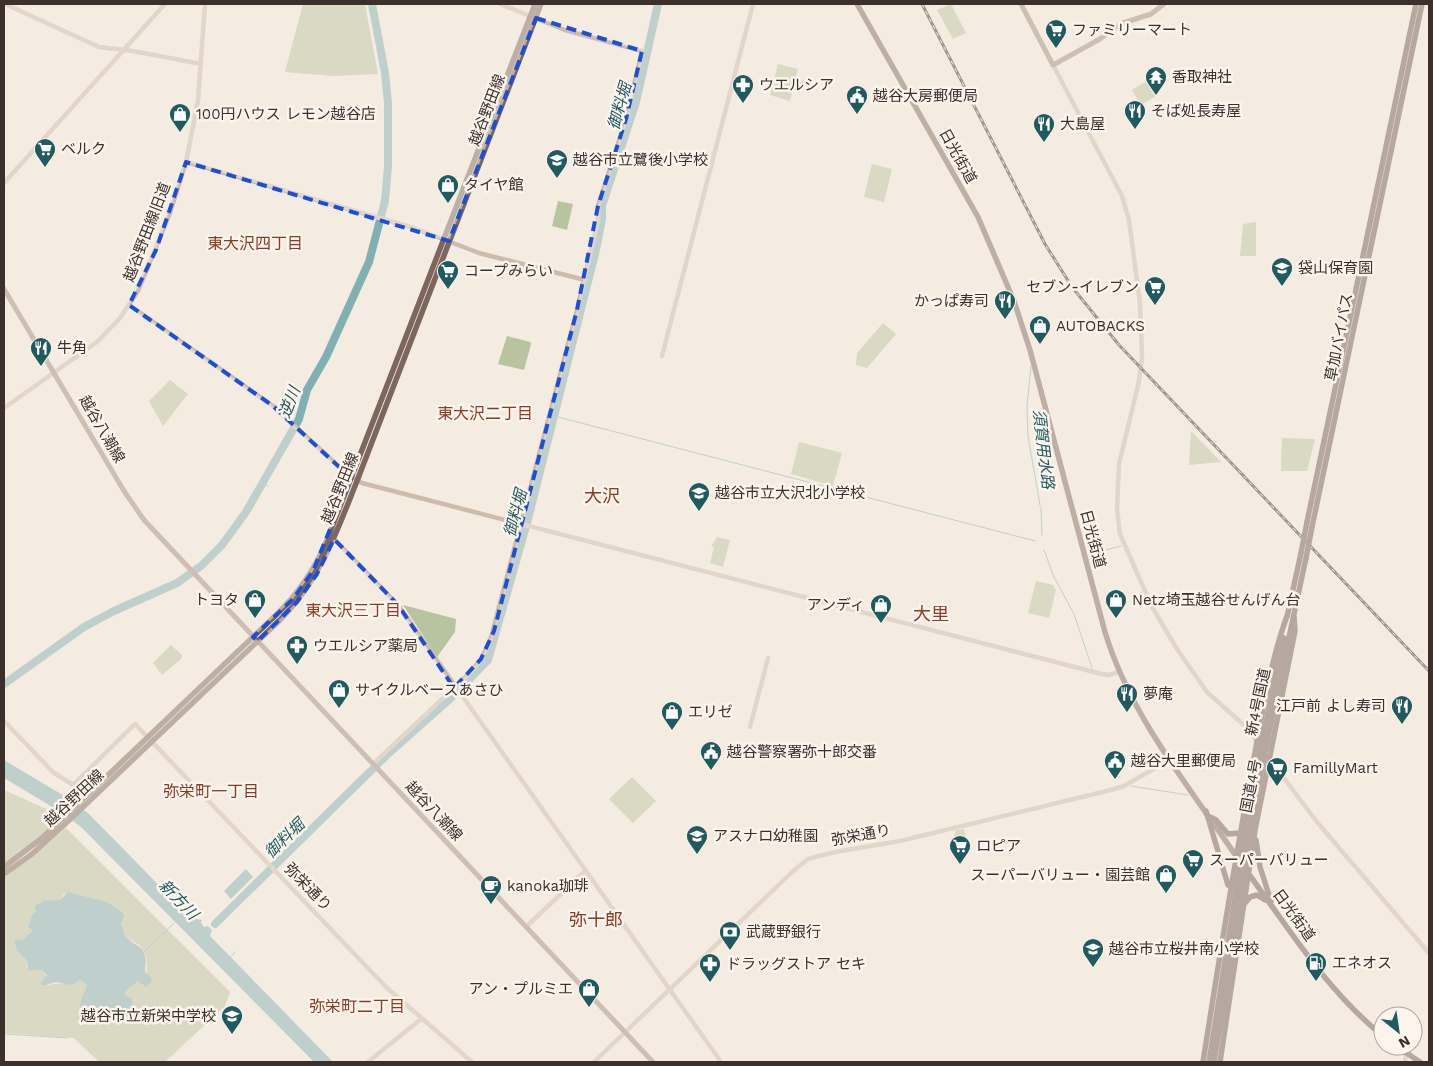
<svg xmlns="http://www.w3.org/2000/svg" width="1433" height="1066" viewBox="0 0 1433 1066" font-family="'Work Sans','Noto Sans JP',sans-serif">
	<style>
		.green { fill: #b8c4a0; fill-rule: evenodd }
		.water { fill: #7fb0b2 }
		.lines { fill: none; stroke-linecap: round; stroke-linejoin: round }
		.stream { stroke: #7fb0b2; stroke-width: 1 }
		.river { stroke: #7fb0b2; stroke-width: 8 }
		.tertiary { stroke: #cdbbac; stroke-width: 4.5 }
		.secondary { stroke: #a18a7d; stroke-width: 5 }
		.primary { stroke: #7d675c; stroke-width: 5.5 }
		.trunk { stroke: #6c584f; stroke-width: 5.5 }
		.rail-casing { stroke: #3b302b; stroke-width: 3 }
		.rail { stroke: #fbf5ee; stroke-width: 1; stroke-dasharray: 4; stroke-linecap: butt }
		.trunk-bridge { stroke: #6c584f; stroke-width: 5.5 }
		.marked { fill: none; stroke: #1d4ed8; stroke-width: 4; stroke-dasharray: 10 6; stroke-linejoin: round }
		.labels { text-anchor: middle; stroke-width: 5; stroke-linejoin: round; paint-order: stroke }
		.poi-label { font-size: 15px; fill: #3b302b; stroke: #fbf5ee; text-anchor: start }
		.street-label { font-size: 15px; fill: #3b302b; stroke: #fbf5ee }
		.water-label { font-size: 16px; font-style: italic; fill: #1f5a5e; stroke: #fbf5ee }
		.neighbourhood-label { font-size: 16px; fill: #8c3b22; stroke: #fbf5ee }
		.quarter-label { font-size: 18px; fill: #8c3b22; stroke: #fbf5ee }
	</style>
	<rect width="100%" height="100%" fill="#f4ebe1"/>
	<path class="green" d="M 303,4 L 365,4 L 378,74 L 333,76 L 285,72 Z
		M 951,4 L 966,33 L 953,39 L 937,10 Z
		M 778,64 L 798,69 L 790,101 L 770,95 Z
		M 1147,81 L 1156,96 L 1141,105 L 1132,90 Z
		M 872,164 L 892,169 L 884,202 L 864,197 Z
		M 558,201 L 573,204 L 567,230 L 552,226 Z
		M 1256,222 L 1256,256 L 1240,256 L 1243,224 Z
		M 883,323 L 896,334 L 867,368 L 856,365 L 857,353 Z
		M 507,336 L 530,342 L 531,344 L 524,370 L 498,364 Z
		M 170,380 L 188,394 L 163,426 L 149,401 Z
		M 1191,431 L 1221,462 L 1189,465 Z
		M 1282,438 L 1315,439 L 1307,471 L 1281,471 Z
		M 799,442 L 842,453 L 833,486 L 791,474 Z
		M 717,537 L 730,540 L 723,567 L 710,563 L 714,547 L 711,547 Z
		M 1036,581 L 1053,585 L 1056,590 L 1049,618 L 1028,613 Z
		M 403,605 L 456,619 L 455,632 L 437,657 Z
		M 171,645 L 182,655 L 182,658 L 162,675 L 153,663 Z
		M 632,777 L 656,801 L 633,823 L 609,799 Z
		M 4,790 L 62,816 L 40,837 L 4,864 Z
		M 66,828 L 230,992 L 225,1006 L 165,1062 L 99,1062 L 74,1038 L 4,1033 L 4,878 ZM 64,894 C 81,894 110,902 122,912 L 121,924 L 125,936 C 129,940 134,941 139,945 C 149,953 148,973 144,983 L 138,981 L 125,992 L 125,995 L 131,999 L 135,1013 C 120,1022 107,1006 92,1010 L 87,986 L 81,980 C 68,986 59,981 46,986 L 47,976 L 41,970 L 27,967 L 26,960 L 17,951 L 22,940 L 32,931 L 39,903 L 60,900 Z
		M 964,829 L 968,844 L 952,842 L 956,830 Z"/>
	<path class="water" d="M 4,760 L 71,800 L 89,814 L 191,918 L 202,920 L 201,923 L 204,927 L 208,926 L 212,930 L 210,936 L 333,1062 L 314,1062 L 81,827 L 59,811 L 4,778 Z
		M 246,869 L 253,877 L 231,899 L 224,891 Z
		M 68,892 L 107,902 L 122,912 L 124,916 L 121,924 L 125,936 C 140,951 148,943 145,972 L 151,977 L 152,982 L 146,987 L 138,981 L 125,992 L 125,995 L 132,999 L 134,1015 C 122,1019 114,1011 103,1009 C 94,1007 90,1010 79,1006 L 87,986 L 81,980 L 70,985 L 56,982 L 43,986 L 41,983 L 47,975 L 41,970 L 29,970 L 26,960 L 17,951 L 14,940 L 22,940 L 32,931 L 28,926 L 33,914 L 36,912 L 35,906 L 43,901 L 60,900 Z"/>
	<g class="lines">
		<path class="stream" d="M 1031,367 L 1027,406 L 1028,436 L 1040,505
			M 554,416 L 1035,541
			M 263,483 L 268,486
			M 1041,507 L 1042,535
			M 1044,550 L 1054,577 L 1074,614 L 1092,668
			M 1090,554 L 1121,546
			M 1131,786 L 1188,795
			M 144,952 L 174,923
			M 230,958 L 235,952
			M 4,1034 L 67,1038"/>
		<path class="river" d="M 4,684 L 84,627 L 114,611 L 177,583 L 201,566 L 222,545 L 246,512 L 299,419 L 307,390 L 326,357 L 369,262 L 385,201 L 388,166 L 388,103 L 385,73 L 372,4
			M 215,924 L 389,753 L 451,698 L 488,660 L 527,523 L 596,250 L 602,219 L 602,206 L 636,102 L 658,4"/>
		<path class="tertiary" d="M 5,4 L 99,47 L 133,51 L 201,64
			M 1053,65 L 1122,196 L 1129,220 L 1140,303 L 1142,357 L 1139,381 L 1119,464 L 1117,509 L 1120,534 L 1152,607 L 1177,649 L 1207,692 L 1245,726 L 1258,743
			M 186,162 L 414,228 L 479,253 L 585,280
			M 4,183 L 165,4
			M 129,305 L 273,406 L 347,474 L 362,483 L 1102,674 L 1109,675 L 1119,672
			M 662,356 L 753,4
			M 4,408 L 97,342 L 120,318 L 138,291 L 170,213 L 186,162 L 198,101 L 205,4
			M 334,539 L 398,605 L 721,1062
			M 4,721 L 53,772 L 73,785 L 135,724 L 387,988 L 472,1062
			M 750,727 L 768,658
			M 1268,757 L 1317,822 L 1429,953
			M 373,764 L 470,673 L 481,659 L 490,641 L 577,310 L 598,221 L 598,206 L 626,119 L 642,51 L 565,30 L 500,4
			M 526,927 L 585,871
			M 368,1062 L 421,1019
			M 594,1062 L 792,872 L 808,859 L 835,852 L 900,841 L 1111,790 L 1124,786 L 1171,759
			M 1405,1062 L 1406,1054"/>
		<path class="secondary" d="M 1021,4 L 1053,65 L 1100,39 L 1120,24 L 1151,14 L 1164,4
			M 4,289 L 124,491 L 144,520 L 653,1062"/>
		<path class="primary" d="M 857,4 L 978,217 L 1014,301 L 1030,350 L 1105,632 C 1130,715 1188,785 1236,856
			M 4,867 L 42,838 L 276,615 C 301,591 317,566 329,535 L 535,4
			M 4,874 L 32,854 L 64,825 L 280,620 C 321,579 336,533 357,481 L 541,4"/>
		<path class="trunk" d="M 1307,522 L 1416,4
			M 1312,527 L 1422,4
			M 1287,617 L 1301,553
			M 1271,697 L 1284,638
			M 1276,698 L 1306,558
			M 1206,811 L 1228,885
			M 1210,817 L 1216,820 L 1228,834 L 1240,833
			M 1256,840 L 1260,867 L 1271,901
			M 1248,873 C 1290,930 1327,991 1383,1036
			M 1246,902 L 1250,897 L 1257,895 L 1265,900
			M 1396,1046 L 1420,1062
			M 1203,1062 C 1219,960 1235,859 1254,758 C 1263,710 1271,659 1288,613
			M 1209,1062 L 1226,955
			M 1214,1062 L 1231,956
			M 1220,1062 L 1255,830 L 1295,631 L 1294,616"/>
		<g class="rail-casing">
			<path id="rail" d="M 922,4 L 1045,244 L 1072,287 L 1119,345 L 1429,671"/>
		</g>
		<use href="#rail" class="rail"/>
		<path class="trunk-bridge" d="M 1301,553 L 1307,522
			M 1306,558 L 1312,527
			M 1226,955 L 1248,814 L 1271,697
			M 1231,956 L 1257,793 L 1276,698"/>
	</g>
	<path d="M0 0H1433V1066H0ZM 536,18 L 642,51 L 626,119 L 598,206 L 577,310 L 494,631 L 481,659 L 454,688 L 398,605 L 334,539 L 317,574 L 297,602 L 258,641 L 253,637 L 293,599 L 313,571 L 351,478 L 273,406 L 129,305 L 156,250 L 186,162 L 449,241 Z" fill="#f4ebe1" fill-opacity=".55" fill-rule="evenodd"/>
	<path class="marked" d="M 536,18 L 642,51 L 626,119 L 598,206 L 577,310 L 494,631 L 481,659 L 454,688 L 398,605 L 334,539 L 317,574 L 297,602 L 258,641 L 253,637 L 293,599 L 313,571 L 351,478 L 273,406 L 129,305 L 156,250 L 186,162 L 449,241 Z"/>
	<defs>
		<g id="supermarket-pin" transform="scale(1.125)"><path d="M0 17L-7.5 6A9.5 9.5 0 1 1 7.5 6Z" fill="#1f5a5e" stroke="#fbf5ee"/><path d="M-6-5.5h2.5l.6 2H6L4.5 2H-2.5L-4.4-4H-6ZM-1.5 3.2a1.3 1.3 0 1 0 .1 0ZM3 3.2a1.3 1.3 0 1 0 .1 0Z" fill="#fff"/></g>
		<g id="temple-pin" transform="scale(1.125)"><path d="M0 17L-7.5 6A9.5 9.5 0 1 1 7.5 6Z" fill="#1f5a5e" stroke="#fbf5ee"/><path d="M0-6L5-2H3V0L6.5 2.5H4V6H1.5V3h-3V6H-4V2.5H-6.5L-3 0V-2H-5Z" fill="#fff"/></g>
		<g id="pharmacy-pin" transform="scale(1.125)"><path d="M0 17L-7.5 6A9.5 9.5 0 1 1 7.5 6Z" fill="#1f5a5e" stroke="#fbf5ee"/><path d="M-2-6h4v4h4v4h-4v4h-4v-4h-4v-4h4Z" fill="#fff"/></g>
		<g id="civic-pin" transform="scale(1.125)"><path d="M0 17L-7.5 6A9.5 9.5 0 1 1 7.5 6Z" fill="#1f5a5e" stroke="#fbf5ee"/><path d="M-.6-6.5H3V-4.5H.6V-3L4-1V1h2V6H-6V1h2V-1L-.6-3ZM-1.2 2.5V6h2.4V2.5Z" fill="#fff"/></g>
		<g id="restaurant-pin" transform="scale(1.125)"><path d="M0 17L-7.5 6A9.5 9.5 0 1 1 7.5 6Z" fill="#1f5a5e" stroke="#fbf5ee"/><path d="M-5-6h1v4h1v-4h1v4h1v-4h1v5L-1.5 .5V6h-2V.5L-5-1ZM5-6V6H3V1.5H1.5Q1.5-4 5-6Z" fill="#fff"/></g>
		<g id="shop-pin" transform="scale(1.125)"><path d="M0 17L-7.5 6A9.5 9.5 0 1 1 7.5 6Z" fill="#1f5a5e" stroke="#fbf5ee"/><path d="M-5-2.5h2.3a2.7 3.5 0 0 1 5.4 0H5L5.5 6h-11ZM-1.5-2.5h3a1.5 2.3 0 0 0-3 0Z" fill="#fff"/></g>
		<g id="school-pin" transform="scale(1.125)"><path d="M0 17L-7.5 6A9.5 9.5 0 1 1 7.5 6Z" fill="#1f5a5e" stroke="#fbf5ee"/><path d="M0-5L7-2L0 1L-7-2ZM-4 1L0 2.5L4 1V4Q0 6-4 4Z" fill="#fff"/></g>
		<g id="cafe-pin" transform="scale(1.125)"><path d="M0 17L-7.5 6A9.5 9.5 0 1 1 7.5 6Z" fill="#1f5a5e" stroke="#fbf5ee"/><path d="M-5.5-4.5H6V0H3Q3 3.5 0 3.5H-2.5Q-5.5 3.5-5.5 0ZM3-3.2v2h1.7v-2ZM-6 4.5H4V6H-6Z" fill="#fff"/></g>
		<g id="bank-pin" transform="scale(1.125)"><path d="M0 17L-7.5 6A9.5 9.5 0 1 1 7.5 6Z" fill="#1f5a5e" stroke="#fbf5ee"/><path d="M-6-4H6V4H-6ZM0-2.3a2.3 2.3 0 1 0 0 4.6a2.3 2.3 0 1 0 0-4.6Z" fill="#fff"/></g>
		<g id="fuel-pin" transform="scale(1.125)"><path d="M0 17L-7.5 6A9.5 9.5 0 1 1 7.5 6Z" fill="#1f5a5e" stroke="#fbf5ee"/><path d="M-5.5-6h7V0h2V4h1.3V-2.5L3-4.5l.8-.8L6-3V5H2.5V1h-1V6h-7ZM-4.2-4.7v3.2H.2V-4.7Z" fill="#fff"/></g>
	</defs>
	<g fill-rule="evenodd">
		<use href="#supermarket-pin" x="1056" y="30"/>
		<use href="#temple-pin" x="1156" y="77"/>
		<use href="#pharmacy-pin" x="743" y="85"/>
		<use href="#civic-pin" x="857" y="96"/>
		<use href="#restaurant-pin" x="1135" y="111"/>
		<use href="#shop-pin" x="180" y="114"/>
		<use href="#restaurant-pin" x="1044" y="124"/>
		<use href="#supermarket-pin" x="45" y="149"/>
		<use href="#school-pin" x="557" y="160"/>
		<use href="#shop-pin" x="448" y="185"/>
		<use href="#school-pin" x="1282" y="268"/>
		<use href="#supermarket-pin" x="448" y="271"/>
		<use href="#supermarket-pin" x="1155" y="287"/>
		<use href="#restaurant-pin" x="1005" y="301"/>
		<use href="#shop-pin" x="1040" y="326"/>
		<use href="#restaurant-pin" x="41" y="348"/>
		<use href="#school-pin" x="699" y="493"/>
		<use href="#shop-pin" x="255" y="600"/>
		<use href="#shop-pin" x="1116" y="600"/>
		<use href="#shop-pin" x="881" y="605"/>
		<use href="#pharmacy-pin" x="297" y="646"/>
		<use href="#shop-pin" x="339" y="690"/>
		<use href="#restaurant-pin" x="1127" y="694"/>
		<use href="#restaurant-pin" x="1402" y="706"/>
		<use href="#shop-pin" x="672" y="712"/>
		<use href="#civic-pin" x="711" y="752"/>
		<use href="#civic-pin" x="1115" y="761"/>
		<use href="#supermarket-pin" x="1277" y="768"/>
		<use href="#school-pin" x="697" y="836"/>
		<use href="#supermarket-pin" x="960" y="846"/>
		<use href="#supermarket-pin" x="1193" y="860"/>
		<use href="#shop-pin" x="1166" y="875"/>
		<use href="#cafe-pin" x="491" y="886"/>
		<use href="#bank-pin" x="730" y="932"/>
		<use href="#school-pin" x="1093" y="949"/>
		<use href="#fuel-pin" x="1316" y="963"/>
		<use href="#pharmacy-pin" x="710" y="964"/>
		<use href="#shop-pin" x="589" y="989"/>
		<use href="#school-pin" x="232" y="1016"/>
	</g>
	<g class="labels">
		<g class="poi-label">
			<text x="1072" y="35">ファミリーマート</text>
			<text x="1172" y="82">香取神社</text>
			<text x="759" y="90">ウエルシア</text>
			<text x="873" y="101">越谷大房郵便局</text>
			<text x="1151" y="116">そば処長寿屋</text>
			<text x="196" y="119">100円ハウス レモン越谷店</text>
			<text x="1060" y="129">大島屋</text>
			<text x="61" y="154">ベルク</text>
			<text x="573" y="165">越谷市立鷺後小学校</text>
			<text x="464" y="190">タイヤ館</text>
			<text x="1298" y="273">袋山保育園</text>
			<text x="464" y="276">コープみらい</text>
			<text x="1139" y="292" text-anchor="end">セブン-イレブン</text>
			<text x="989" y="306" text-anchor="end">かっぱ寿司</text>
			<text x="1056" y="331">AUTOBACKS</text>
			<text x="57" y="353">牛角</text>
			<text x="715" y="498">越谷市立大沢北小学校</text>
			<text x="239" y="605" text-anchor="end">トヨタ</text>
			<text x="1132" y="605">Netz埼玉越谷せんげん台</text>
			<text x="865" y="610" text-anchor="end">アンディ</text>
			<text x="313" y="651">ウエルシア薬局</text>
			<text x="355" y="695">サイクルベースあさひ</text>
			<text x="1143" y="699">夢庵</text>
			<text x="1386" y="711" text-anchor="end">江戸前 よし寿司</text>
			<text x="688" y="717">エリゼ</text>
			<text x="727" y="757">越谷警察署弥十郎交番</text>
			<text x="1131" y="766">越谷大里郵便局</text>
			<text x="1293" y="773">FamillyMart</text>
			<text x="713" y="841">アスナロ幼稚園</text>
			<text x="976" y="851">ロピア</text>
			<text x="1209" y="865">スーパーバリュー</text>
			<text x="1150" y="880" text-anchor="end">スーパーバリュー・園芸館</text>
			<text x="507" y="891">kanoka珈琲</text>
			<text x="746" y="937">武蔵野銀行</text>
			<text x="1109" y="954">越谷市立桜井南小学校</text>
			<text x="1332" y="968">エネオス</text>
			<text x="726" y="969">ドラッグストア セキ</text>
			<text x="573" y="994" text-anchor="end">アン・プルミエ</text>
			<text x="216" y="1021" text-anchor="end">越谷市立新栄中学校</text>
		</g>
		<g class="street-label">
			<text transform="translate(487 110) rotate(-69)" y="5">越谷野田線</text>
			<text transform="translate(958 156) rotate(61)" y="5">日光街道</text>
			<text transform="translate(147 232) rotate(-69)" y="5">越谷野田線旧道</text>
			<text transform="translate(1339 337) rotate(-79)" y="5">草加バイパス</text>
			<text transform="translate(102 429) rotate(60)" y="5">越谷八潮線</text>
			<text transform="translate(340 488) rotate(-68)" y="5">越谷野田線</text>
			<text transform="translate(1093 539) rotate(75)" y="5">日光街道</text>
			<text transform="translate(1258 702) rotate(-78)" y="5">新4号国道</text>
			<text transform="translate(1251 786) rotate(-79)" y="5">国道4号</text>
			<text transform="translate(74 798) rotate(-43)" y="5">越谷野田線</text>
			<text transform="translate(434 811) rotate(47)" y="5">越谷八潮線</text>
			<text transform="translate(861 835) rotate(-10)" y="5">弥栄通り</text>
			<text transform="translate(308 887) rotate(46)" y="5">弥栄通り</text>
			<text transform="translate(1294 915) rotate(54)" y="5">日光街道</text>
		</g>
		<g class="water-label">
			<text transform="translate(619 106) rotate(-74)" y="6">御料堀</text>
			<text transform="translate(289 402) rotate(-69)" y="6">逆川</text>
			<text transform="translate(1044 449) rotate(83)" y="6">須賀用水路</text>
			<text transform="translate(515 513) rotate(-75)" y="6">御料堀</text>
			<text transform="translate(284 838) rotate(-44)" y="6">御料堀</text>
			<text transform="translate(179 899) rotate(46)" y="6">新方川</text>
		</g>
		<g class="neighbourhood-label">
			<text x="255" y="249">東大沢四丁目</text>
			<text x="485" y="419">東大沢二丁目</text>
			<text x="353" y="616">東大沢三丁目</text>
			<text x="211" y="797">弥栄町一丁目</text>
			<text x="357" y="1012">弥栄町二丁目</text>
		</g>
		<g class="quarter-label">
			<text x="602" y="502">大沢</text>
			<text x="931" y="620">大里</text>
			<text x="596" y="926">弥十郎</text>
		</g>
	</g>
	<rect width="1433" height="1066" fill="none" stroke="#3b302b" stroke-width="10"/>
	<g transform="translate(1398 1031) rotate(150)"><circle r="24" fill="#fbf5ee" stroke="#aea6a0"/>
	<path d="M0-4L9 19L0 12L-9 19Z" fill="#1f5a5e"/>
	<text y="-8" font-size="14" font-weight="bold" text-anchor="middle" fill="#3b302b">N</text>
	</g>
</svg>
